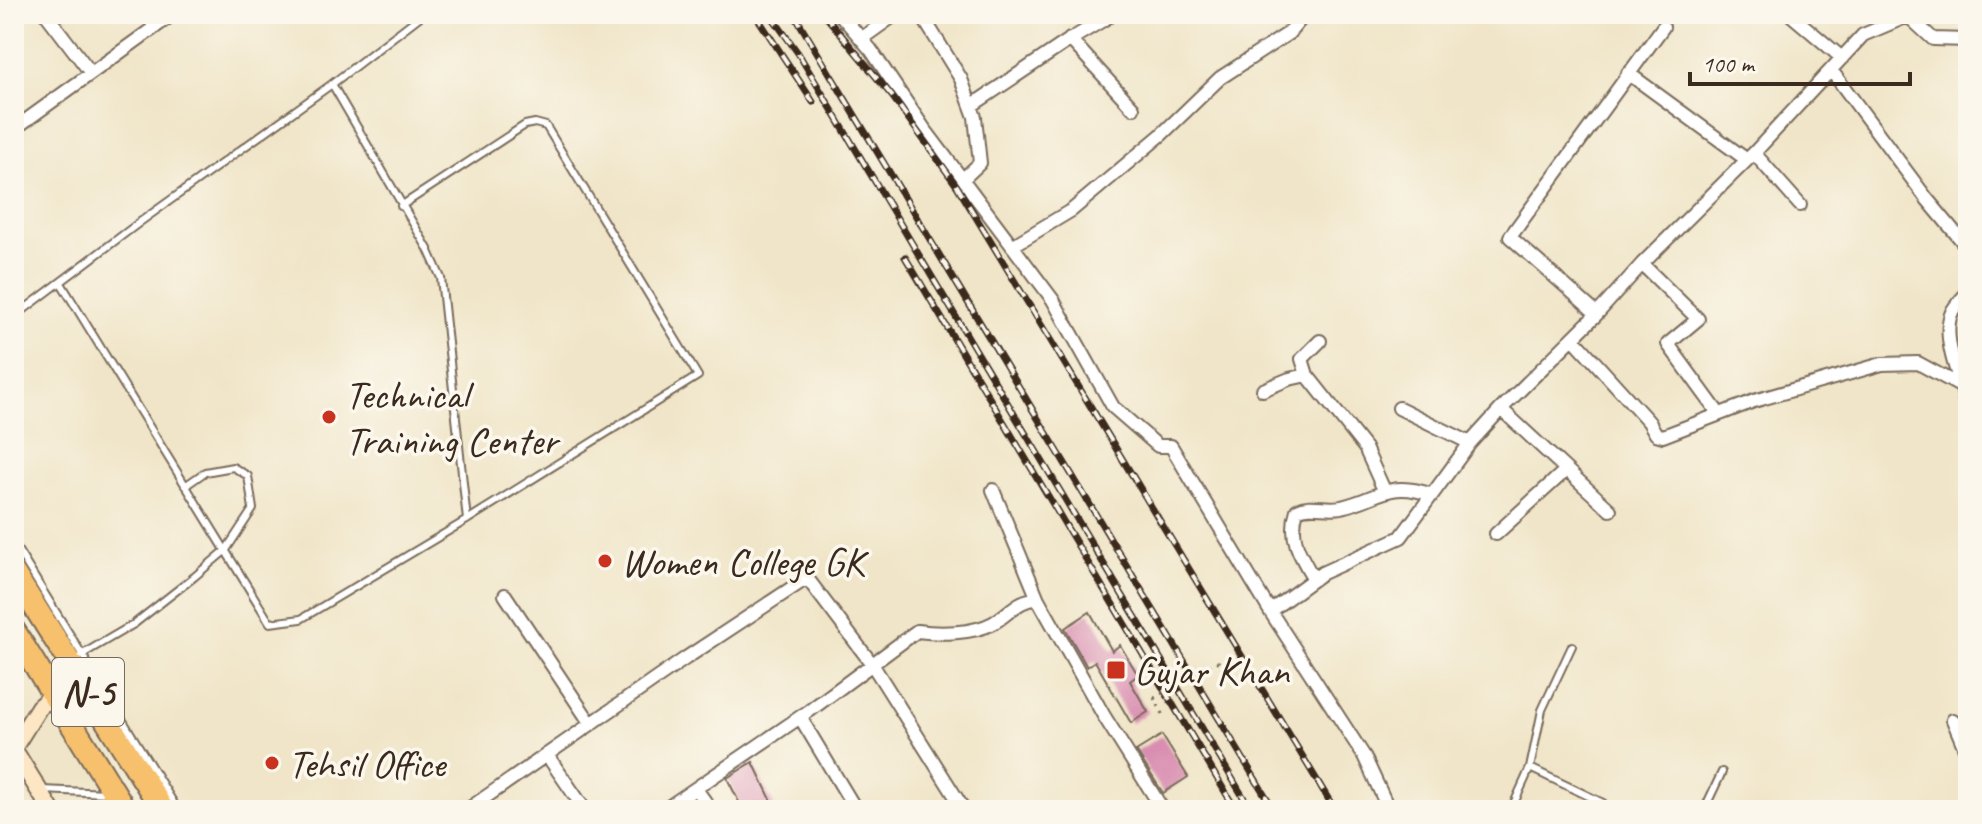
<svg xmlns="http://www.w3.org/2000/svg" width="1982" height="824" viewBox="0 0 1982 824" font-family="Caveat,sans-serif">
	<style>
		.building { fill: #d98eb1 }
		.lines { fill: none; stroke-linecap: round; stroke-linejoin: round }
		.lane-casing { stroke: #7a6b5a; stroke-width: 10 }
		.street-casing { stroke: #7a6b5a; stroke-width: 16 }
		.secondary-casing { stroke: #7a6b5a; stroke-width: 20 }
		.highway-casing { stroke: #7a6b5a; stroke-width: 26 }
		.path { stroke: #7a6b5a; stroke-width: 3; stroke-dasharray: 2 6; stroke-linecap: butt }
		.lane { stroke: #fff; stroke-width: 6 }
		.street { stroke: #fff; stroke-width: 12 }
		.secondary { stroke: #fce6c4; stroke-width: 16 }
		.highway { stroke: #f7c06c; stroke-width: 22 }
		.rail-casing { stroke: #3b2a1e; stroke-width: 7 }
		.rail { stroke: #fbf7ec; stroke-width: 4; stroke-dasharray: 12; stroke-linecap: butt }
		.path-bridge { stroke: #7a6b5a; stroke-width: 3; stroke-dasharray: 2 6; stroke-linecap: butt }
		.poi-dot { fill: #c8321e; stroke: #fbf7ec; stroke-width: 3 }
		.labels { text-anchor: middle; stroke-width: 7; stroke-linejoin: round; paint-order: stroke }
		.shield { fill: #fbf7ec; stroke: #75685c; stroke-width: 2 }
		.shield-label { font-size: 38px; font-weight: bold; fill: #3b2a1e }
		.poi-label { font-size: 40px; fill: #3b2a1e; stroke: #fbf7ec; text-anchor: start }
	</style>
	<rect width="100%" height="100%" fill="#fbf7ec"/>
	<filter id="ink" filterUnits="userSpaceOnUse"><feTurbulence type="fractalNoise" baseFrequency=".0125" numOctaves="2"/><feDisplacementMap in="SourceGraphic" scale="16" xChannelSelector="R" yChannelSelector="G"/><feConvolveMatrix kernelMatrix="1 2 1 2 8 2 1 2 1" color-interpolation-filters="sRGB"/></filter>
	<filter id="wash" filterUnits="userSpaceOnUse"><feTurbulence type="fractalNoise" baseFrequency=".006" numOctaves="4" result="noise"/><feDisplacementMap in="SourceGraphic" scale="32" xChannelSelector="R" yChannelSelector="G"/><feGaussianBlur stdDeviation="1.8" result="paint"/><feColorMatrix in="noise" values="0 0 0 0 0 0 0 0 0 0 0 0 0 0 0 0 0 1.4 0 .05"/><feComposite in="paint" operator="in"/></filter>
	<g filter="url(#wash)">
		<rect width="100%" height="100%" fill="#f0e5c8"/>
		<g id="blocks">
			<path class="building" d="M 1090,612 L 1112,651 L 1120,645 L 1138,675 L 1130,681 L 1148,712 L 1131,723 L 1095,661 L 1087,667 L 1065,628 Z
				M 1162,735 L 1188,777 L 1163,793 L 1136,751 Z
				M 753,762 L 776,810 L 743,810 L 727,778 Z"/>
		</g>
	</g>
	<g filter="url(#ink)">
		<use href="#blocks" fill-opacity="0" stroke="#7a6b5a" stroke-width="2"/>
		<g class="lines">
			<g class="lane-casing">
				<path id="lane" d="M 332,84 L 428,249 L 441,278 L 467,520
					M 61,283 L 270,623 L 301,619 L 467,520 L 698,376 L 546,126 L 535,123 L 525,125 L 401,206
					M 14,317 L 140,222 L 332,84 L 423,14
					M 14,544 L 178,810
					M 81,655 L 134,624 L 194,577 L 226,550 L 253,509 L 248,476 L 233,467 L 205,472 L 185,486
					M 1530,768 L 1603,803
					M 43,790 L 107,793
					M 1511,810 L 1530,768 L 1542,710 L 1572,646
					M 1704,810 L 1722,772"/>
			</g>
			<g class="street-casing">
				<path id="street" d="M 46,14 L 91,73
					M 144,14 L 156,26
					M 840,14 L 871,50 L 923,127 L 1053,300 L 1113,407 L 1158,446 L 1171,446 L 1270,611 L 1364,756 L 1389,810
					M 921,14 L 961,79 L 975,117 L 980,163 L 962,180
					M 1790,14 L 1842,58
					M 1906,14 L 1933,39 L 1968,40
					M 861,39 L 896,14
					M 1070,39 L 1133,108
					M 1831,70 L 1927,199 L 1968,248
					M 1628,73 L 1747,160
					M 971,106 L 1068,41 L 1113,14
					M 14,129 L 173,14
					M 1754,153 L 1800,205
					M 1012,246 L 1072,210 L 1161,135 L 1220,78 L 1289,33 L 1305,14
					M 1642,264 L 1698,319 L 1668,344 L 1719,414
					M 1597,314 L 1510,237 L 1663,27
					M 1573,338 L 1649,422 L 1656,434 L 1663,436 L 1754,401 L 1882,364 L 1918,363 L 1962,387 L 1968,417
					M 1307,375 L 1302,359 L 1320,341
					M 1963,389 C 1955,369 1942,333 1952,312 C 1955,305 1963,298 1968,292
					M 1263,390 L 1289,379 L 1307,375 L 1365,448 L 1384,490
					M 1399,408 L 1470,443
					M 1501,409 L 1610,510
					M 1496,534 L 1566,470
					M 1314,579 C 1300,556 1288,537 1297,510 C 1311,503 1325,510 1341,507 C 1379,499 1388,479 1432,495
					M 505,595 L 591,724
					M 1038,599 L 1104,716 L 1163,810
					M 1270,611 L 1322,573 L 1401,537 L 1470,443 L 1501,409 L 1597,314 L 1642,264 L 1754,153 L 1863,35 L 1908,16
					M 800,717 L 856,810
					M 1953,720 L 1968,756
					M 547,755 L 585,810
					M 696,789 L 711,810
					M 467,810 L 686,658 L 807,578 L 872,664 L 964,810
					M 664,810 L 809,711 L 917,631 C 939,634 973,634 993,623 C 1009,614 1019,598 1038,599 L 993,490"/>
			</g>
			<g class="secondary-casing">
				<path id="secondary" d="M 14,747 L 39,707 L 54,694
					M 14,750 L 51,810"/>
			</g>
			<g class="highway-casing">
				<path id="highway" d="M 14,574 L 163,810
					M 14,631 L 125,810"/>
			</g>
			<path class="path" d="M 1218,661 L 1227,680
				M 1154,698 L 1163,714"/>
			<use href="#lane" class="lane"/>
			<use href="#street" class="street"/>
			<use href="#secondary" class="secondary"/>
			<use href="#highway" class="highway"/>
			<g class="rail-casing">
				<path id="rail" d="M 755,14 L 813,102
					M 770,14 L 798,53 L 1251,810
					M 794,14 L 1274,810
					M 824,14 L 892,96 L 957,186 L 1335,810
					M 905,257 L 1236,810"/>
			</g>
			<use href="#rail" class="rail"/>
			<path class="path-bridge" d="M 1154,698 L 1218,661"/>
		</g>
	</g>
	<g class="poi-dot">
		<circle cx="329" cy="417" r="8"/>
		<circle cx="605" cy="561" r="8"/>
		<rect x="1106" y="660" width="20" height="20" rx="4"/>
		<circle cx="272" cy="763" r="8"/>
	</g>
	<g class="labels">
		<rect class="shield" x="52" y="658" width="72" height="68" rx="6"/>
		<g class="shield-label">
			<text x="88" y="705">N-5</text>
		</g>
		<g class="poi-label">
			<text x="345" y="408">Technical<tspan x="345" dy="46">Training Center</tspan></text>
			<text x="621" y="575">Women College GK</text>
			<text x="1134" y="684">Gujar Khan</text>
			<text x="288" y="777">Tehsil Office</text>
		</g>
	</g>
	<rect width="1982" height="824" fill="none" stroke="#fbf7ec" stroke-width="48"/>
	<path d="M1690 72v12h220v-12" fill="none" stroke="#3b2a1e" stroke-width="4"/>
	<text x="1702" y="72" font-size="24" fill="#3b2a1e" stroke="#fbf7ec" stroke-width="6" paint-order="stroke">100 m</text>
</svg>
